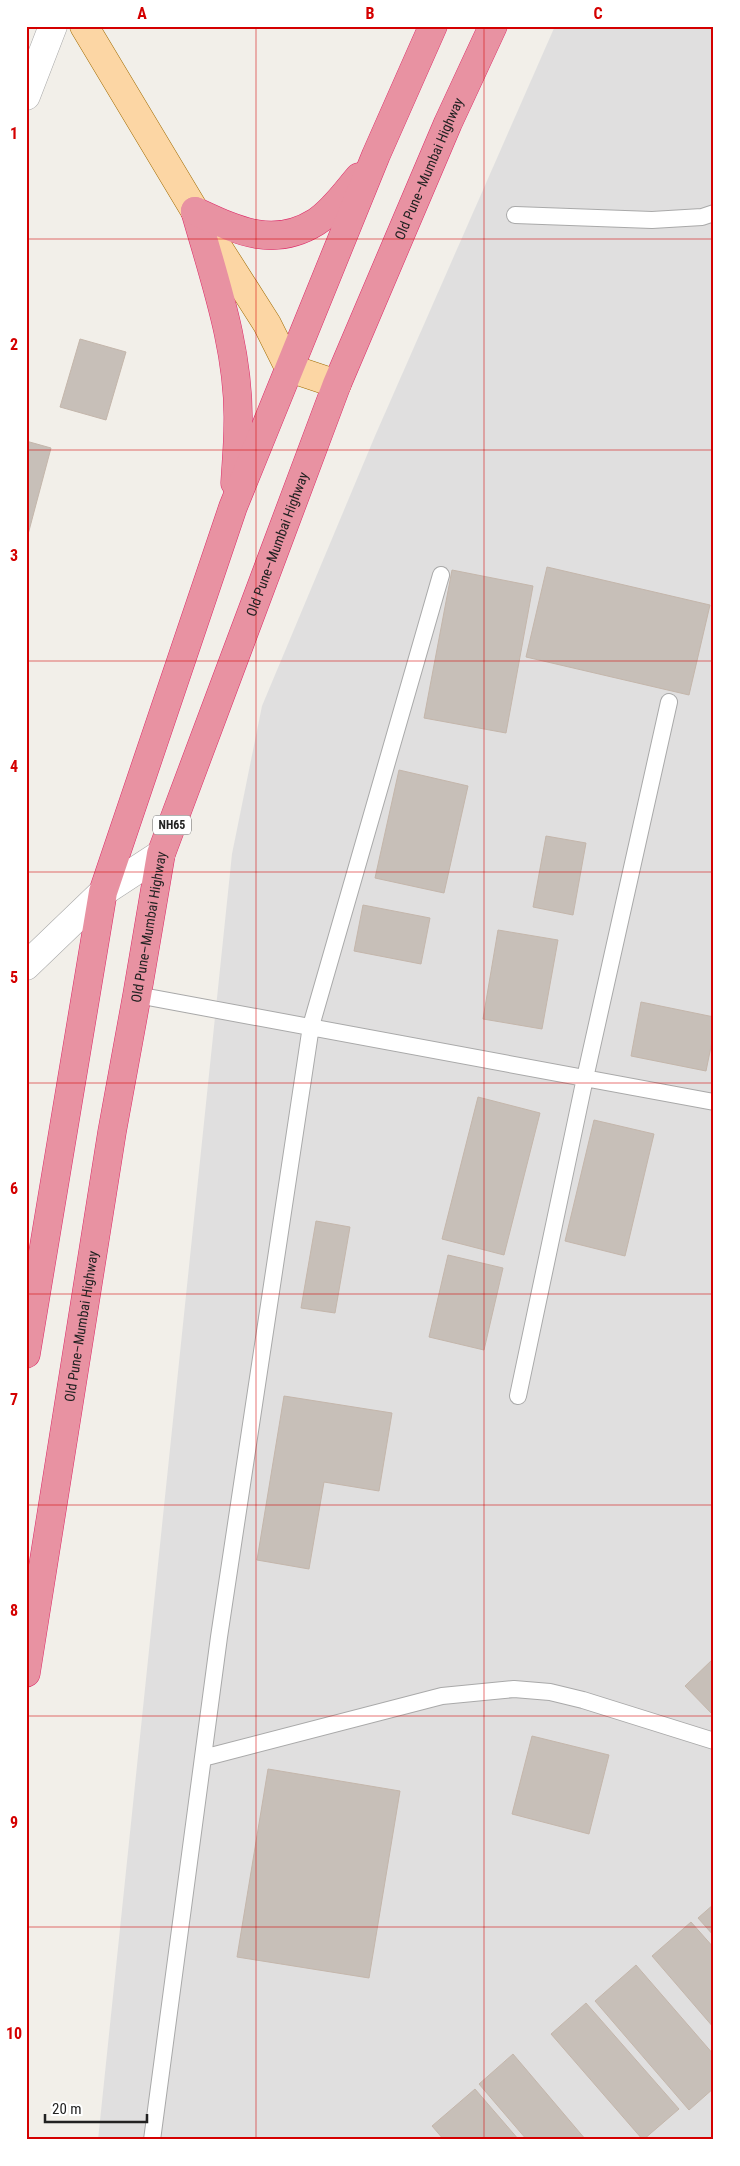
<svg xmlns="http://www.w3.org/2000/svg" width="740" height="2166" viewBox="0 0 740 2166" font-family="'Roboto Condensed',sans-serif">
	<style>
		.residential { fill: #e0dfdf }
		.building { fill: #c7bfb8; stroke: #c4b6ab }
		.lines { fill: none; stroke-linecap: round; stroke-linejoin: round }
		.lane-casing { stroke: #a9a9a9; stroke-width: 18 }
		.street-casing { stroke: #a9a9a9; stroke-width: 29 }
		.primary-casing { stroke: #a06b00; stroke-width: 29 }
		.highway-casing { stroke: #dc2a67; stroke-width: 29 }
		.lane { stroke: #fff; stroke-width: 16 }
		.street { stroke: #fff; stroke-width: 28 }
		.primary { stroke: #fcd6a4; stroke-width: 28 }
		.highway { stroke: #e892a2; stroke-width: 28 }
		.grid { fill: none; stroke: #d40000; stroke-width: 1; stroke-opacity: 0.55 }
		.labels { text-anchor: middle; stroke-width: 5; stroke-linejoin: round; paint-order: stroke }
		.shield { fill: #fff; stroke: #646464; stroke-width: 1 }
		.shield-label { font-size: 12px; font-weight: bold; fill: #222 }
		.street-label { font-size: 14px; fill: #222; stroke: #fff }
		.neatline { fill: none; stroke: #d40000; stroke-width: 2 }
		.grid-label { font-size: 16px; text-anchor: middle; font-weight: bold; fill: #d40000 }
	</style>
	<rect width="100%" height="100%" fill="#f2efe9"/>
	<path class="residential" d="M 555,26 L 714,26 L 714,2140 L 98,2140 L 232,854 L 262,706 L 375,436 Z"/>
	<path class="building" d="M 80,339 L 126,352 L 106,420 L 60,407 Z
		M 26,441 L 51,448 L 26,542 Z
		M 547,567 L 710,605 L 689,695 L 526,657 Z
		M 452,570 L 533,586 L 506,733 L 424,718 Z
		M 399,770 L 468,786 L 444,893 L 375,878 Z
		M 546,836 L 586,843 L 573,915 L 533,907 Z
		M 363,905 L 430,918 L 421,964 L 354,951 Z
		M 498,930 L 558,940 L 542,1029 L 483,1019 Z
		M 641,1002 L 714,1017 L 714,1032 L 706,1071 L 631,1056 Z
		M 478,1097 L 540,1113 L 504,1255 L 442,1239 Z
		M 594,1120 L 654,1134 L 625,1256 L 565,1241 Z
		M 316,1221 L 350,1227 L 335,1313 L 301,1308 Z
		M 448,1255 L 503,1268 L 484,1350 L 429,1337 Z
		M 284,1396 L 392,1413 L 379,1491 L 324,1482 L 309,1569 L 257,1560 Z
		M 714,1658 L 714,1716 L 685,1686 Z
		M 532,1736 L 609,1755 L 589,1834 L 512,1814 Z
		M 268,1769 L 400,1791 L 369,1978 L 237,1957 Z
		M 714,1904 L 714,1936 L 698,1918 Z
		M 691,1922 L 714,1948 L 714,2028 L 652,1956 Z
		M 636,1965 L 714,2055 L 714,2088 L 689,2110 L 595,2001 Z
		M 586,2003 L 679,2109 L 643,2140 L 551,2034 Z
		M 513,2054 L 586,2140 L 527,2140 L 479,2084 Z
		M 475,2089 L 519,2140 L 444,2140 L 432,2126 Z"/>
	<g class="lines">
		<g class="lane-casing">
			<path id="lane" d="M 515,215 L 652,220 L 702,217 L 714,213
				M 137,995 L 714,1102
				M 518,1396 L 585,1078 L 669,702
				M 203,1758 L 442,1696 L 514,1689 L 550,1692 L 583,1700 L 714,1741
				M 152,2140 L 219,1637 L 311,1026 L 441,575"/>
		</g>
		<g class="street-casing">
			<path id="street" d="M 26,96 L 53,26
				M 26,966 L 103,892 L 161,854"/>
		</g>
		<g class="primary-casing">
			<path id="primary" d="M 84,26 L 195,211 L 267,324 L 289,368 L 337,384"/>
		</g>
		<g class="highway-casing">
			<g id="highway">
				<path d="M 195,211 C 215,281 240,352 238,425 C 238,445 236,464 235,483"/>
				<path d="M 195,211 C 236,230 273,249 316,222 C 333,211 346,192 359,177"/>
				<path d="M 26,1354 L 103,892 L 233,507 L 376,155 L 433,26"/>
				<path id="s1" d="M 26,1673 L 112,1132 L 137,995 L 161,854 L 337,384 L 448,123 L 493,26"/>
			</g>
		</g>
		<use href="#lane" class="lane"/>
		<use href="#street" class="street"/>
		<use href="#primary" class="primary"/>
		<use href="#highway" class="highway"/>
	</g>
	<path class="grid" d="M 256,26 L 256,2140M 484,26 L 484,2140M 26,239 L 714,239M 26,450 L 714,450M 26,661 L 714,661M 26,872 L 714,872M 26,1083 L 714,1083M 26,1294 L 714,1294M 26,1505 L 714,1505M 26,1716 L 714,1716M 26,1927 L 714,1927"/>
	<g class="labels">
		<rect class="shield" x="153" y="815.5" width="38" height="19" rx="4"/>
		<g class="shield-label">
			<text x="172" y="829">NH65</text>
		</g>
		<g class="street-label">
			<text dy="5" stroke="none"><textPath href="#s1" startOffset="1566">Old Pune–Mumbai Highway</textPath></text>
			<text dy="5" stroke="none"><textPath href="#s1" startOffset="1161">Old Pune–Mumbai Highway</textPath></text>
			<text dy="5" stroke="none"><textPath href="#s1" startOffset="756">Old Pune–Mumbai Highway</textPath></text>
			<text dy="5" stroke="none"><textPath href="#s1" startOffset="351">Old Pune–Mumbai Highway</textPath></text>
		</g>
	</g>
	<rect width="740" height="2166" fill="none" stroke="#ffffff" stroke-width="55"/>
	<path d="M45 2114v8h102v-8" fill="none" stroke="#222222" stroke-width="2.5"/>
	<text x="52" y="2114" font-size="15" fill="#222222" stroke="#ffffff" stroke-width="4" paint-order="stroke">20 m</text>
	<rect x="28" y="28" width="684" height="2110" class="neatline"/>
	<g class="grid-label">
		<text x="142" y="19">A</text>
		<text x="370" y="19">B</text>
		<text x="598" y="19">C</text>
		<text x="14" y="139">1</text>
		<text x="14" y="350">2</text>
		<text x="14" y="561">3</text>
		<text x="14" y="772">4</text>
		<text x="14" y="983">5</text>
		<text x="14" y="1194">6</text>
		<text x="14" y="1405">7</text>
		<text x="14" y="1616">8</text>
		<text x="14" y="1828">9</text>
		<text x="14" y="2039">10</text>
	</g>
</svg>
